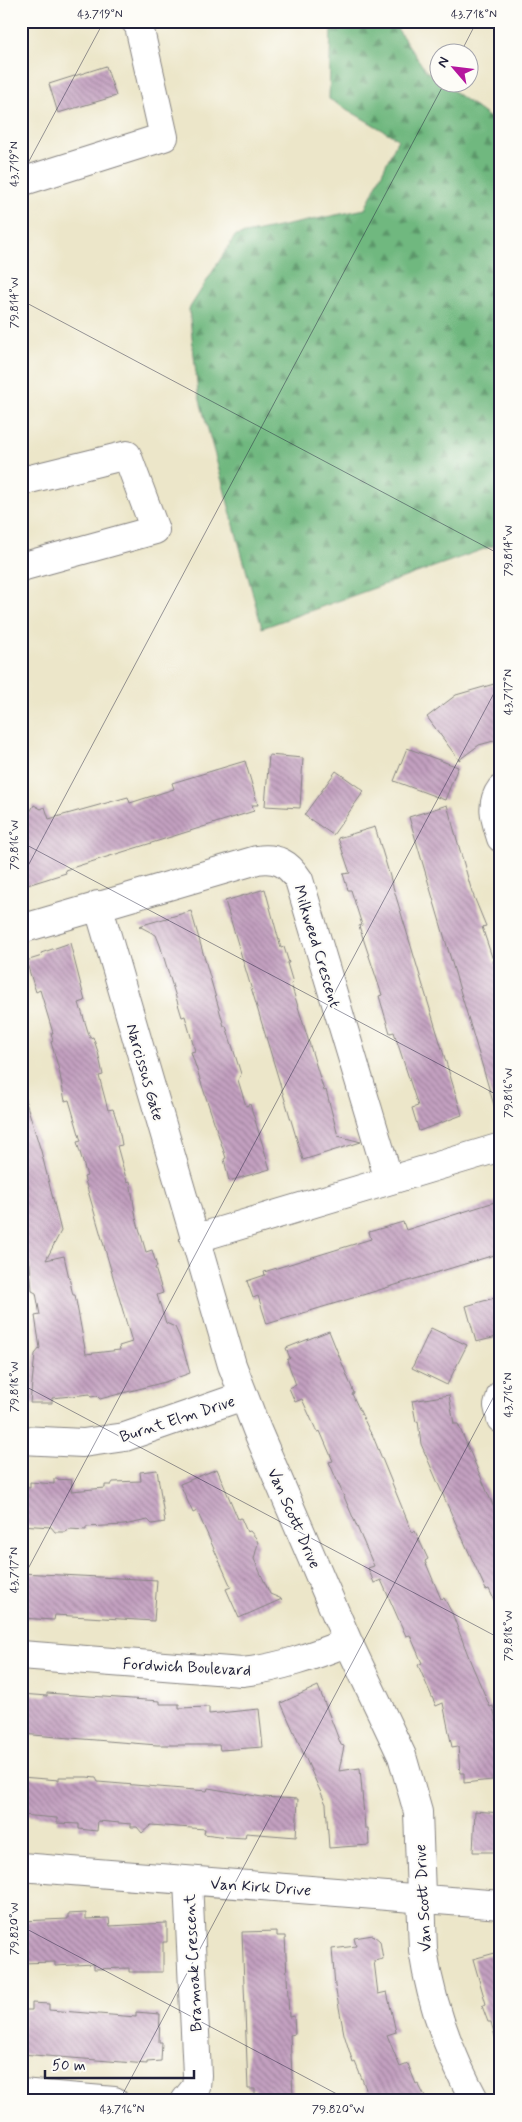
<svg xmlns="http://www.w3.org/2000/svg" width="522" height="2122" viewBox="0 0 522 2122" font-family="Mynerve,sans-serif">
	<style>
		.forest { fill: url(#forest-firs); stroke: #486d5d }
		.building { fill: url(#building-back-hatch) }
		.lines { fill: none; stroke-linecap: round; stroke-linejoin: round }
		.minor-casing { stroke: #878482; stroke-width: 30 }
		.minor { stroke: #fff; stroke-width: 28 }
		.ticks { fill: none; stroke: #22223b; stroke-width: 1; stroke-opacity: 0.45 }
		.labels { text-anchor: middle; stroke-width: 4.5; stroke-linejoin: round; paint-order: stroke }
		.street-label { font-size: 16px; fill: #22223b; stroke: #fdfcf7 }
		.neatline { fill: none; stroke: #22223b; stroke-width: 2 }
		.ticks-label { font-size: 12px; text-anchor: middle; fill: #22223b }
	</style>
	<defs>
		<pattern id="forest-firs" width="22" height="20" patternUnits="userSpaceOnUse" patternTransform="scale(1.25)"><rect width="22" height="20" fill="#6fb87f"/><path d="M5 1l3.5 6h-7zM16 11l3.5 6h-7z" fill="#5b9569"/></pattern>
		<pattern id="building-back-hatch" width="6" height="6" patternUnits="userSpaceOnUse" patternTransform="scale(1.25)"><rect width="6" height="6" fill="#c3a0c0"/><path d="M-1 5l2 2M0 0l6 6M5-1l2 2" fill="none" stroke="#9e829d"/></pattern>
	</defs>
	<rect width="100%" height="100%" fill="#fdfcf7"/>
	<filter id="ink" filterUnits="userSpaceOnUse"><feTurbulence type="fractalNoise" baseFrequency=".02" numOctaves="2"/><feDisplacementMap in="SourceGraphic" scale="10" xChannelSelector="R" yChannelSelector="G"/><feConvolveMatrix kernelMatrix="1 2 1 2 8 2 1 2 1" color-interpolation-filters="sRGB"/></filter>
	<filter id="wash" filterUnits="userSpaceOnUse"><feTurbulence type="fractalNoise" baseFrequency=".0096" numOctaves="4" result="noise"/><feDisplacementMap in="SourceGraphic" scale="20" xChannelSelector="R" yChannelSelector="G"/><feGaussianBlur stdDeviation="1.12" result="paint"/><feColorMatrix in="noise" values="0 0 0 0 0 0 0 0 0 0 0 0 0 0 0 0 0 1.4 0 .05"/><feComposite in="paint" operator="in"/></filter>
	<g filter="url(#wash)">
		<rect width="100%" height="100%" fill="#ece6c9"/>
		<path class="forest" d="M 331,21 L 392,21 L 426,71 L 501,126 L 501,543 L 262,628 L 198,393 L 189,309 L 235,236 L 365,209 L 398,139 L 329,99 Z"/>
		<g id="blocks">
			<path class="building" d="M 106,66 L 116,96 L 58,113 L 49,84 Z
				M 501,682 L 501,739 L 479,745 L 459,760 L 427,717 L 456,695 Z
				M 407,748 L 458,767 L 445,800 L 394,781 Z
				M 269,755 L 303,758 L 300,808 L 265,806 Z
				M 245,761 L 258,805 L 252,805 L 254,811 L 65,870 L 66,873 L 21,887 L 21,815 L 30,812 L 34,805 L 41,809 L 45,807 L 49,819 L 128,797 L 130,803 L 174,789 L 172,783 Z
				M 336,771 L 364,791 L 333,835 L 304,815 Z
				M 447,805 L 472,892 L 486,926 L 482,927 L 494,963 L 497,962 L 501,976 L 501,1112 L 496,1112 L 409,817 Z
				M 375,827 L 462,1115 L 419,1131 L 412,1108 L 418,1106 L 394,1032 L 390,1033 L 379,996 L 382,995 L 359,926 L 362,925 L 351,890 L 348,890 L 343,874 L 350,873 L 338,838 Z
				M 265,889 L 281,948 L 284,947 L 289,963 L 287,963 L 293,983 L 291,984 L 324,1091 L 326,1090 L 338,1136 L 361,1142 L 303,1160 L 225,901 Z
				M 191,911 L 224,1026 L 226,1026 L 241,1074 L 238,1080 L 246,1106 L 250,1104 L 270,1169 L 229,1181 L 224,1159 L 226,1158 L 191,1052 L 195,1051 L 185,1016 L 182,1017 L 160,945 L 156,935 L 139,926 Z
				M 70,943 L 85,1001 L 79,1003 L 90,1038 L 93,1037 L 98,1052 L 103,1075 L 99,1076 L 108,1110 L 113,1109 L 118,1124 L 122,1145 L 117,1146 L 127,1182 L 130,1181 L 136,1218 L 146,1252 L 152,1250 L 157,1267 L 155,1268 L 163,1293 L 157,1295 L 166,1323 L 175,1327 L 180,1338 L 190,1373 L 165,1382 L 100,1399 L 97,1396 L 91,1397 L 90,1394 L 52,1398 L 52,1403 L 30,1403 L 35,1354 L 40,1348 L 35,1316 L 40,1315 L 36,1293 L 32,1291 L 30,1264 L 21,1236 L 21,1100 L 25,1099 L 41,1151 L 61,1231 L 46,1260 L 64,1256 L 73,1295 L 75,1295 L 86,1354 L 120,1350 L 119,1346 L 132,1342 L 84,1177 L 87,1176 L 77,1142 L 81,1141 L 69,1100 L 65,1101 L 59,1070 L 51,1042 L 53,1041 L 51,1033 L 53,1033 L 40,990 L 36,992 L 26,961 L 42,956 L 41,953 Z
				M 501,1200 L 501,1253 L 267,1324 L 258,1296 L 253,1298 L 247,1281 L 265,1275 L 264,1272 L 371,1239 L 369,1232 L 403,1222 L 406,1230 Z
				M 501,1296 L 501,1336 L 476,1342 L 466,1306 Z
				M 431,1328 L 467,1345 L 447,1385 L 412,1368 Z
				M 329,1331 L 354,1393 L 352,1394 L 370,1432 L 372,1434 L 412,1532 L 415,1531 L 428,1559 L 425,1561 L 441,1599 L 444,1598 L 452,1613 L 471,1663 L 490,1707 L 493,1706 L 501,1745 L 501,1779 L 464,1783 L 464,1773 L 460,1773 L 458,1746 L 452,1747 L 443,1703 L 436,1706 L 418,1665 L 422,1663 L 410,1635 L 406,1636 L 381,1580 L 374,1583 L 368,1568 L 374,1566 L 329,1462 L 333,1461 L 320,1431 L 317,1432 L 302,1399 L 295,1402 L 289,1388 L 296,1385 L 287,1360 L 290,1358 L 286,1348 Z
				M 449,1395 L 454,1424 L 458,1424 L 501,1524 L 501,1615 L 489,1589 L 486,1590 L 447,1504 L 421,1444 L 418,1421 L 416,1422 L 412,1401 Z
				M 217,1469 L 238,1519 L 241,1518 L 247,1532 L 250,1531 L 256,1538 L 258,1543 L 254,1559 L 270,1594 L 282,1599 L 239,1618 L 226,1589 L 231,1587 L 197,1511 L 193,1513 L 180,1484 Z
				M 157,1470 L 165,1522 L 152,1524 L 148,1520 L 124,1525 L 86,1527 L 86,1530 L 69,1529 L 65,1532 L 55,1532 L 51,1527 L 21,1525 L 21,1487 L 30,1488 L 30,1482 L 54,1484 L 54,1479 L 72,1480 L 71,1491 L 105,1488 L 105,1485 L 111,1485 L 113,1482 L 141,1481 L 140,1472 Z
				M 21,1573 L 157,1580 L 154,1621 L 55,1615 L 54,1620 L 21,1618 Z
				M 318,1686 L 341,1745 L 344,1746 L 339,1771 L 360,1768 L 365,1828 L 368,1828 L 369,1845 L 329,1848 L 326,1804 L 281,1703 Z
				M 47,1693 L 160,1701 L 160,1704 L 179,1704 L 179,1708 L 209,1707 L 209,1714 L 259,1709 L 263,1747 L 220,1750 L 219,1745 L 157,1745 L 21,1734 L 21,1694 L 47,1696 Z
				M 21,1777 L 59,1780 L 59,1777 L 87,1777 L 96,1778 L 98,1782 L 207,1791 L 208,1788 L 262,1797 L 298,1799 L 296,1837 L 246,1833 L 245,1838 L 228,1837 L 204,1834 L 205,1829 L 151,1825 L 142,1833 L 137,1827 L 131,1827 L 131,1824 L 98,1821 L 97,1831 L 79,1829 L 79,1824 L 57,1823 L 57,1818 L 21,1815 Z
				M 475,1811 L 501,1813 L 501,1852 L 473,1852 Z
				M 86,1913 L 86,1919 L 109,1918 L 110,1926 L 167,1923 L 167,1942 L 163,1942 L 163,1972 L 129,1972 L 129,1968 L 94,1969 L 94,1964 L 55,1966 L 55,1962 L 21,1963 L 21,1921 L 68,1919 L 68,1914 Z
				M 277,1931 L 277,1936 L 285,1936 L 289,2017 L 294,2016 L 295,2034 L 290,2035 L 293,2096 L 255,2097 L 255,2089 L 248,2089 L 242,1932 Z
				M 373,1935 L 380,1941 L 383,1959 L 374,1961 L 378,1994 L 387,1992 L 396,2032 L 387,2035 L 400,2067 L 408,2064 L 416,2084 L 418,2083 L 427,2101 L 371,2101 L 355,2062 L 353,2063 L 344,2034 L 335,1986 L 332,1949 L 356,1946 L 354,1938 Z
				M 495,1953 L 496,1957 L 501,1956 L 501,2040 L 496,2040 L 491,2022 L 488,2022 L 482,2006 L 486,2004 L 473,1959 Z
				M 32,2003 L 49,2004 L 49,2010 L 136,2017 L 136,2012 L 160,2014 L 159,2042 L 162,2042 L 161,2061 L 147,2062 L 147,2064 L 21,2054 L 25,2010 L 32,2010 Z"/>
		</g>
	</g>
	<g filter="url(#ink)">
		<use href="#blocks" fill-opacity="0" stroke="#878482" stroke-width="1"/>
		<g class="lines">
			<g class="minor-casing">
				<path id="minor" d="M 21,182 L 164,137 L 139,26 L 135,21
					M 21,477 L 26,480 L 127,455 L 155,530 L 21,567
					M 501,789 C 489,805 496,821 501,838
					M 98,905 L 232,1365 L 257,1430 L 348,1642 L 402,1756 L 418,1812 L 423,1950 C 431,2004 449,2053 475,2101
					M 21,929 L 257,860 C 277,857 288,863 299,880 L 389,1180
					M 194,1239 L 501,1147
					M 501,1395 L 498,1406 L 501,1419
					M 21,1440 L 83,1443 L 125,1437 L 243,1396
					M 21,1655 L 242,1672 C 279,1668 313,1656 348,1642
					M 21,1867 L 501,1905
					M 21,2093 L 114,2101
					M 185,2101 L 196,2087 L 197,2075 L 188,1881"/>
			</g>
			<use href="#minor" class="minor"/>
		</g>
	</g>
	<path class="ticks" d="M 461,52 L 477,21M 21,176 L 104,21M 21,300 L 501,555M 21,842 L 501,1097M 21,879 L 445,82M 21,1384 L 501,1639M 21,1582 L 501,680M 21,1926 L 350,2101M 119,2101 L 501,1383M 493,2101 L 501,2086"/>
	<g class="labels">
		<g class="street-label">
			<text transform="translate(318 946) rotate(73)" y="6">Milkweed Crescent</text>
			<text transform="translate(146 1072) rotate(74)" y="6">Narcissus Gate</text>
			<text transform="translate(177 1418) rotate(-18)" y="6">Burnt Elm Drive</text>
			<text transform="translate(295 1518) rotate(66)" y="6">Van Scott Drive</text>
			<text transform="translate(187 1666) rotate(3)" y="6">Fordwich Boulevard</text>
			<text transform="translate(261 1886) rotate(4)" y="6">Van Kirk Drive</text>
			<text transform="translate(422 1898) rotate(-93)" y="6">Van Scott Drive</text>
			<text transform="translate(192 1963) rotate(-93)" y="6">Bramoak Crescent</text>
		</g>
	</g>
	<rect width="522" height="2122" fill="none" stroke="#fdfcf7" stroke-width="55"/>
	<g transform="translate(454 68) rotate(298)"><circle r="24" fill="#fdfcf7" stroke="#a5a5ac"/>
	<path d="M0-4L9 19L0 12L-9 19Z" fill="#b5179e"/>
	<text y="-8" font-size="14" font-weight="bold" text-anchor="middle" fill="#22223b">N</text>
	</g>
	<path d="M45 2070v8h149v-8" fill="none" stroke="#22223b" stroke-width="2.5"/>
	<text x="52" y="2070" font-size="15" fill="#22223b" stroke="#fdfcf7" stroke-width="4" paint-order="stroke">50 m</text>
	<rect x="28" y="28" width="466" height="2066" class="neatline"/>
	<g class="ticks-label">
		<text x="100" y="18">43.719°N</text>
		<text x="474" y="18">43.718°N</text>
		<text transform="translate(14 164) rotate(-90)" y="4">43.719°N</text>
		<text transform="translate(14 303) rotate(-90)" y="4">79.814°W</text>
		<text transform="translate(508 551) rotate(-90)" y="4">79.814°W</text>
		<text transform="translate(508 692) rotate(-90)" y="4">43.717°N</text>
		<text transform="translate(14 845) rotate(-90)" y="4">79.816°W</text>
		<text transform="translate(508 1093) rotate(-90)" y="4">79.816°W</text>
		<text transform="translate(14 1387) rotate(-90)" y="4">79.818°W</text>
		<text transform="translate(508 1395) rotate(-90)" y="4">43.716°N</text>
		<text transform="translate(14 1570) rotate(-90)" y="4">43.717°N</text>
		<text transform="translate(508 1636) rotate(-90)" y="4">79.818°W</text>
		<text transform="translate(14 1929) rotate(-90)" y="4">79.820°W</text>
		<text x="122" y="2113">43.716°N</text>
		<text x="338" y="2113">79.820°W</text>
	</g>
</svg>
